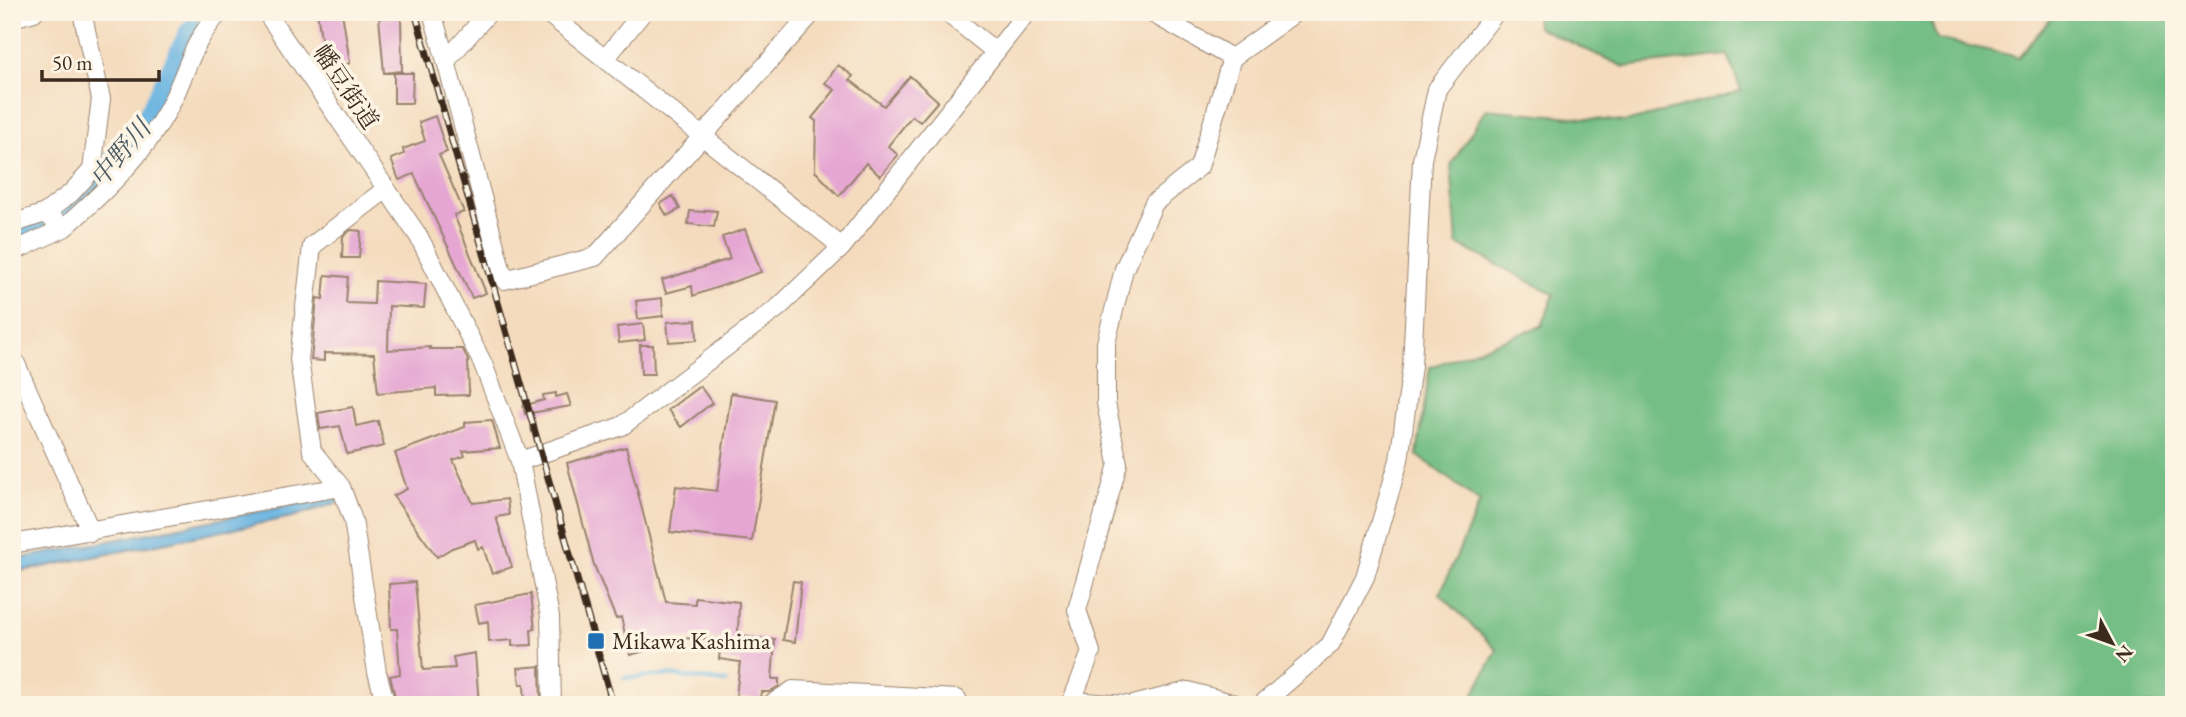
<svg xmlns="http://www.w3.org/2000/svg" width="2186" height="717" viewBox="0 0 2186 717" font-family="'EB Garamond','Noto Serif JP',serif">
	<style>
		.forest { fill: #74be86; stroke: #587452; stroke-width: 2 }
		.water { fill: #68b3e1; stroke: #526e80; stroke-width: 2 }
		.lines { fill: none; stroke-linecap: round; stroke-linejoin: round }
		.stream { stroke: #68b3e1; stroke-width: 4.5 }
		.river { stroke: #68b3e1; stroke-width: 28 }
		.building { fill: #e5a6d3 }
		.minor-casing { stroke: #98826e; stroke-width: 20 }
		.minor { stroke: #fff; stroke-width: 18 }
		.rail-casing { stroke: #3b2a1e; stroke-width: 7 }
		.rail { stroke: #fcf5e5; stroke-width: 4.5; stroke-dasharray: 13; stroke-linecap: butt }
		.poi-dot { fill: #1f6fb2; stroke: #fcf5e5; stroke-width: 2.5 }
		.labels { text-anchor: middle; stroke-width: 7; stroke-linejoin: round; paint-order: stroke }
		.street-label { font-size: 24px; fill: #3b2a1e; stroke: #fcf5e5 }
		.poi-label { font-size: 24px; fill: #3b2a1e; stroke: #fcf5e5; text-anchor: start }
		.water-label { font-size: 26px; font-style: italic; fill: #4b5a62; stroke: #fcf5e5 }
	</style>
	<rect width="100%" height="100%" fill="#fcf5e5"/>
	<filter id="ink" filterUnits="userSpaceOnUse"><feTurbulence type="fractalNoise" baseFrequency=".0143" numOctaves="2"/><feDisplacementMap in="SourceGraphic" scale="14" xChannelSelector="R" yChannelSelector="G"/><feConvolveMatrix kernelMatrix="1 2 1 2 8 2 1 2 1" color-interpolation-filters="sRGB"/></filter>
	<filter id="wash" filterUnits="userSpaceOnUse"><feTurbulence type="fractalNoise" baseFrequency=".00686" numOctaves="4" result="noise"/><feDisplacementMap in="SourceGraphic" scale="28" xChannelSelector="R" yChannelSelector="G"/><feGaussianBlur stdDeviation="1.57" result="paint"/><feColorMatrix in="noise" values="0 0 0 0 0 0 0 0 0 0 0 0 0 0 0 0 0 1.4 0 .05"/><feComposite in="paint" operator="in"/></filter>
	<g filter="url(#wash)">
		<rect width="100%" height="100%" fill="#f4dbbd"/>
		<path class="forest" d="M 1536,12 L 1927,12 L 1937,39 L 2018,57 L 2057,12 L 2174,12 L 2174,705 L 1468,705 L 1497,650 L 1440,594 L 1480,502 L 1417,455 L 1430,367 L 1542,326 L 1554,294 L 1457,244 L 1451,165 L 1486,109 L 1626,122 L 1741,91 L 1728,55 L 1624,67 L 1537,27 Z"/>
		<path class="water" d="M 337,496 L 339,502 L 292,517 L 12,573 L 12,560 Z"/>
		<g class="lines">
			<path class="stream" d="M 624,678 L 668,675 L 726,682"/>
			<path class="river" d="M 12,241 L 73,207 L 144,132 L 193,33"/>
		</g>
		<g id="blocks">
			<path class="building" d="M 317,12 L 342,12 L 350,63 L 326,70 Z
				M 401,17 L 402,71 L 384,73 L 379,18 Z
				M 838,65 L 853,76 L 850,80 L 884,106 L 910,76 L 938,101 L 920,122 L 912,116 L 888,146 L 898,155 L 880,176 L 866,163 L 839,196 L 815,171 L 816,121 L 812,118 L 835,90 L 825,83 Z
				M 394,73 L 413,73 L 412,103 L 394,103 Z
				M 435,116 L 447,152 L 439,155 L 464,212 L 454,215 L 486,293 L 472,298 L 414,174 L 399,180 L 391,159 L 404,154 L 403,149 L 425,141 L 419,122 Z
				M 673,196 L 680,209 L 667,216 L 660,204 Z
				M 705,210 L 717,211 L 714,227 L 688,224 L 690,211 L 704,212 Z
				M 745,229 L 761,272 L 693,296 L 692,286 L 666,293 L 662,280 L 730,259 L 722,237 Z
				M 351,230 L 361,231 L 359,258 L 342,258 L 343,236 Z
				M 325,275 L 348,277 L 346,303 L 374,304 L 375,281 L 426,284 L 424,308 L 389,306 L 388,350 L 430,347 L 430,349 L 463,349 L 468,360 L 469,395 L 436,396 L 436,388 L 378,393 L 374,354 L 324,353 L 324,361 L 311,360 L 317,298 L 323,299 Z
				M 662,298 L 663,316 L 638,319 L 636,301 Z
				M 696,320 L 697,340 L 669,342 L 667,322 Z
				M 643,324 L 645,340 L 619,343 L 617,327 Z
				M 640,345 L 653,345 L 654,374 L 641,374 Z
				M 700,386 L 712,403 L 681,427 L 668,410 Z
				M 556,393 L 556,397 L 567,394 L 571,406 L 525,414 L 523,406 L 544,400 L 543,395 Z
				M 731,393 L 775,400 L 752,541 L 670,532 L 676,486 L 717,491 Z
				M 353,407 L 356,426 L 378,421 L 384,446 L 347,454 L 340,426 L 320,429 L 318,413 Z
				M 492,420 L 500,448 L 463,451 L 465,456 L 453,460 L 473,503 L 507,499 L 509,515 L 496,517 L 512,567 L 492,574 L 483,547 L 478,549 L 475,540 L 452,548 L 437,557 L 393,496 L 407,489 L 395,453 L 465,427 L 465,422 Z
				M 626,447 L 666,602 L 695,604 L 695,597 L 739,602 L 738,636 L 775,640 L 772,679 L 779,679 L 779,686 L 769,692 L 761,692 L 760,699 L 736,697 L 740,662 L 719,659 L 721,639 L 662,638 L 664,646 L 630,655 L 621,617 L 616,619 L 594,565 L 567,463 Z
				M 793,581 L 801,582 L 795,642 L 783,640 Z
				M 415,582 L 423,670 L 455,668 L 453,657 L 475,653 L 479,705 L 420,705 L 419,700 L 397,705 L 390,676 L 400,674 L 397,629 L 391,629 L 389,584 Z
				M 531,594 L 535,629 L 531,630 L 532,645 L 512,646 L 512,640 L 489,642 L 488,621 L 479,623 L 475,605 Z
				M 540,666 L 541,705 L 525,705 L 524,684 L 520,684 L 518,668 Z"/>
		</g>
	</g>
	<g filter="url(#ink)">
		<use href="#blocks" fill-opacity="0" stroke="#98826e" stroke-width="2"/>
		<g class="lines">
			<g class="minor-casing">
				<path id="minor" d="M 266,12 L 419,237 L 483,364 L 520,461 L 550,617 L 552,705
					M 432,12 L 446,61
					M 489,12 L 446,61 L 504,280 L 595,257 L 813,12
					M 546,12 L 842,247
					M 946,12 L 996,52
					M 1150,12 L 1232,58
					M 12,18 L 34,12
					M 605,59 L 643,12
					M 386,189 L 312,246 L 299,359 L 312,451 L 341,487 L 353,520 L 377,672 L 386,705
					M 45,213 L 71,193 L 92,170 L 101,99 L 82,12
					M 12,224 L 45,213 L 64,228 C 102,194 143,156 167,111 C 188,73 189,45 220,12
					M 12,252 L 64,228
					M 12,355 L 91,532
					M 520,461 L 622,426 L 779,307 L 842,247 L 1027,12
					M 12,544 L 341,487
					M 1072,701 L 1091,652 L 1077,610 L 1118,464 L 1106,403 L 1106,343 L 1124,269 L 1154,203 L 1199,167 L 1232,58 L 1296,12
					M 770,705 L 793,690 L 957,699 L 960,705
					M 1068,705 L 1072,701 L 1126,705
					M 1133,705 L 1188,691 L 1238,705
					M 1261,705 L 1330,645 L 1365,577 L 1399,460 L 1412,366 L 1422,160 L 1437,89 L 1496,12"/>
			</g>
			<use href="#minor" class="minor"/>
			<g class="rail-casing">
				<path id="rail" d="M 415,12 L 613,705"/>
			</g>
			<use href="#rail" class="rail"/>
		</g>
	</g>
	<rect class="poi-dot" x="587" y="632" width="18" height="18" rx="3.5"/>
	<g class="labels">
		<g class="street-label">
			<text transform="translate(346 87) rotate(56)" y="8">幡豆街道</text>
		</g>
		<g class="poi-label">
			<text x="612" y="649">Mikawa Kashima</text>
		</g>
		<g class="water-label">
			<text transform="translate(120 153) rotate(-50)" y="9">中野川</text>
		</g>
	</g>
	<rect width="2186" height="717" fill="none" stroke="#fcf5e5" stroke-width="42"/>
	<g transform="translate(2112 643) rotate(131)" stroke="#fcf5e5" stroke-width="5" paint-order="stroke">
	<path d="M0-5L12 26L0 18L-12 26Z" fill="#3b2a1e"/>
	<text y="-10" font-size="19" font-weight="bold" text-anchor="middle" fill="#3b2a1e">N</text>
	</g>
	<path d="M42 70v10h117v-10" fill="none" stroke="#3b2a1e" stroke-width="3.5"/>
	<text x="52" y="70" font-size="21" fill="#3b2a1e" stroke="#fcf5e5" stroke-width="5" paint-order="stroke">50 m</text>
</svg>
